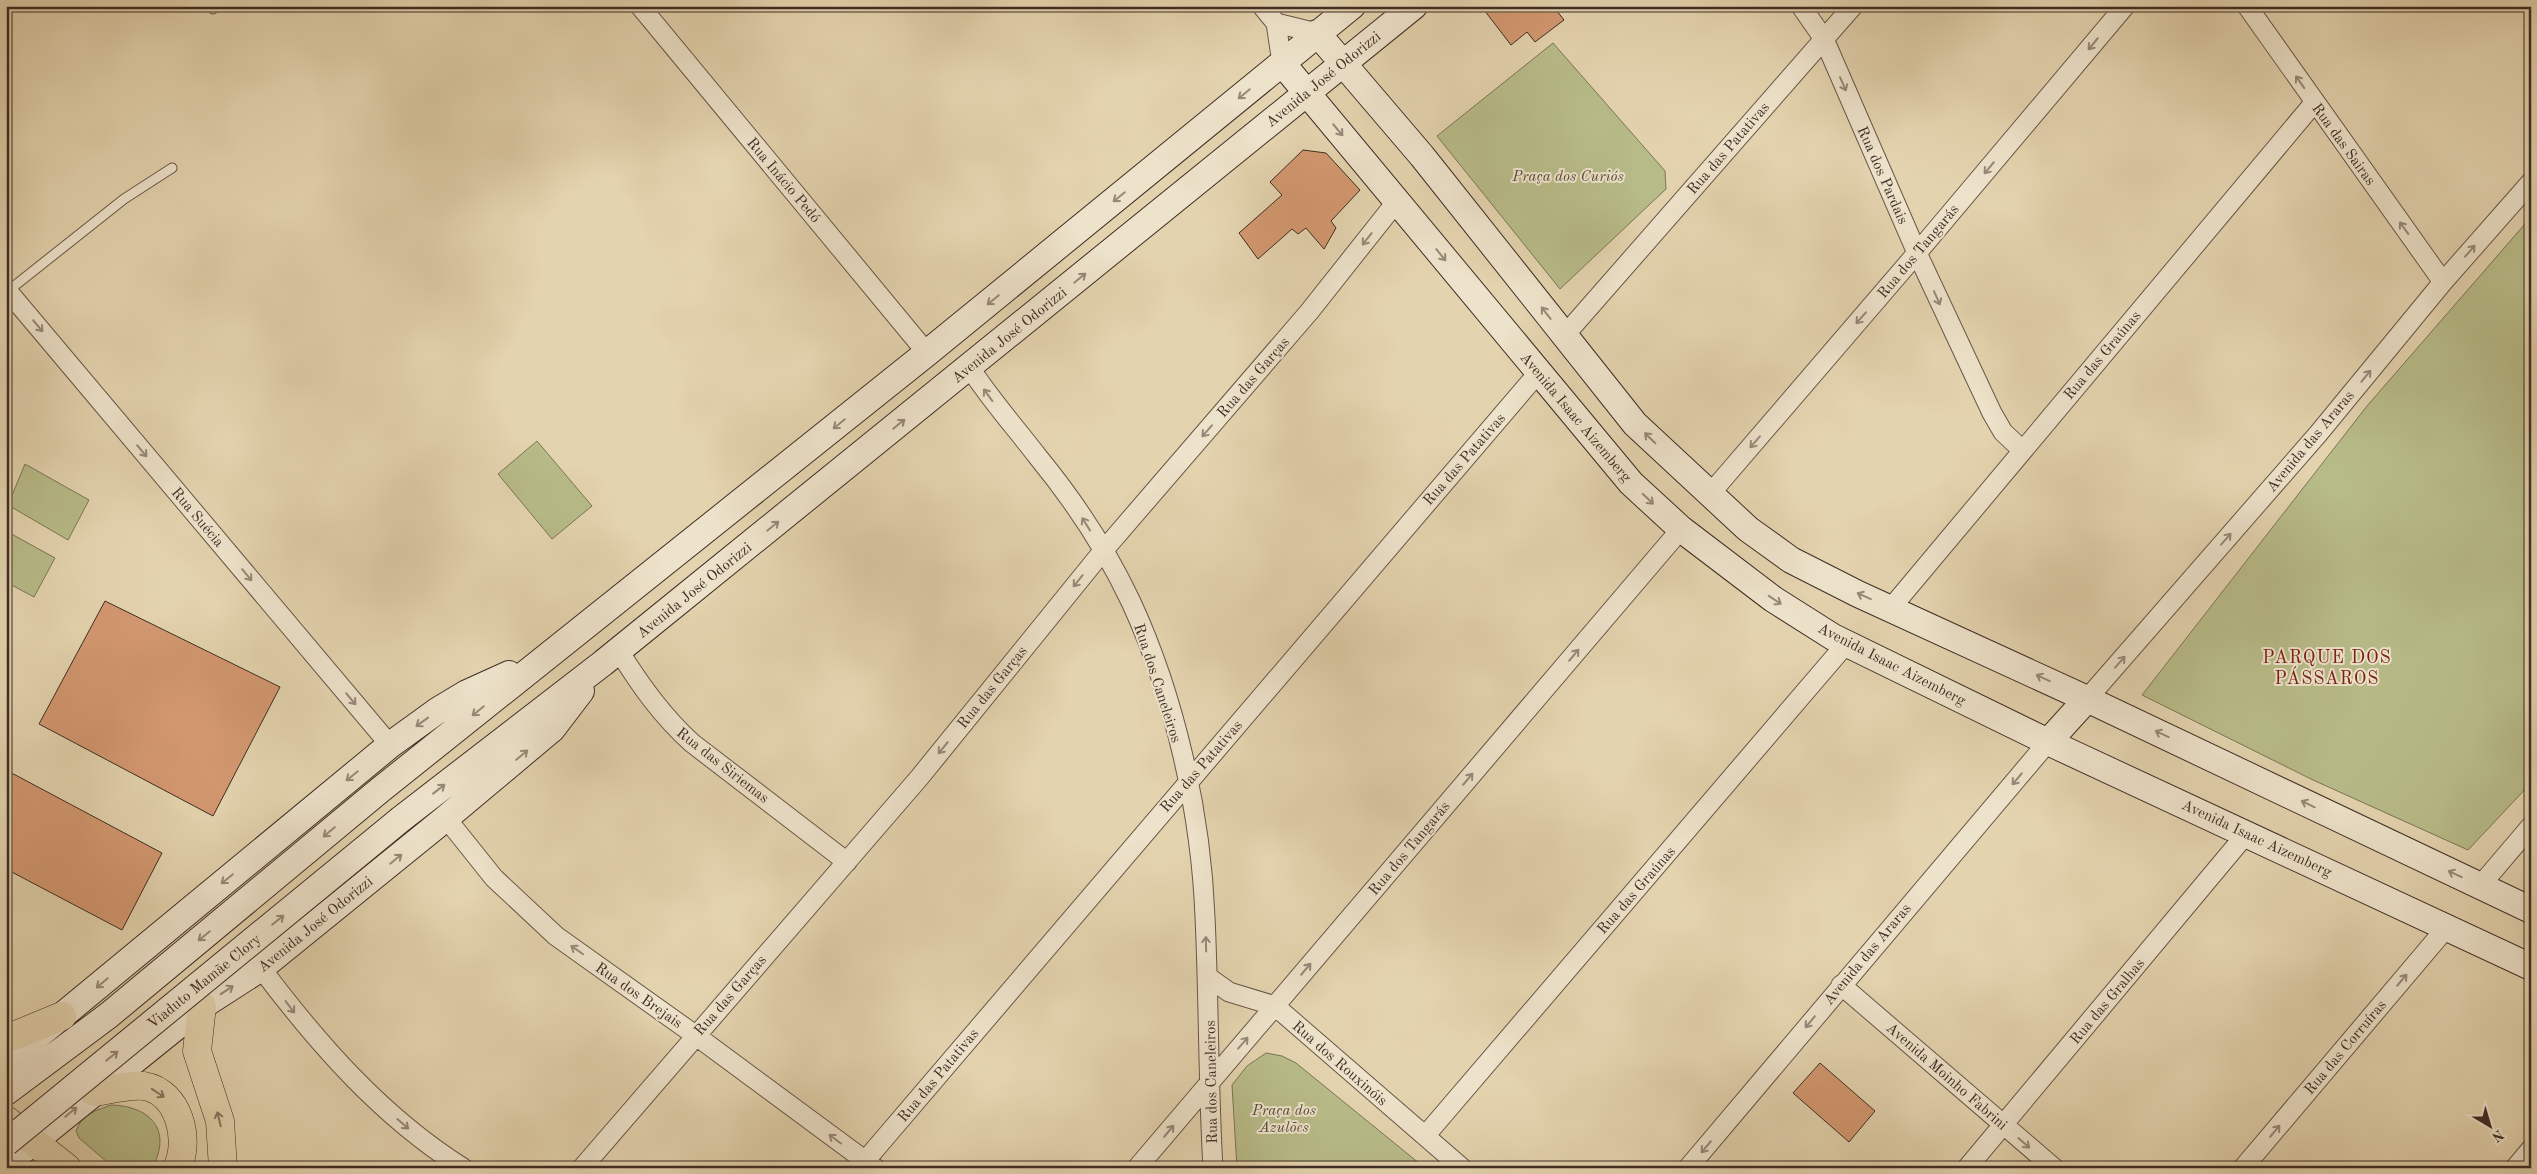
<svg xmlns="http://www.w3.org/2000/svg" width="2537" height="1174" viewBox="0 0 2537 1174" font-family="'Old Standard TT',serif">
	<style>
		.green { fill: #b7bb88; stroke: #7b7456 }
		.building { fill: #d39870; stroke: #3f2d25 }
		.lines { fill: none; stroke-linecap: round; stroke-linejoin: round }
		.lane-casing { stroke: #685647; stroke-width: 11 }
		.street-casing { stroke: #685647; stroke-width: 21 }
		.secondary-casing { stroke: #3f2d25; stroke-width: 28 }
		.primary-casing { stroke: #3f2d25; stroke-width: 29 }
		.lane { stroke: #ede2ca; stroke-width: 9 }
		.street { stroke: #ede2ca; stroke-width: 19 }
		.secondary { stroke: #ede2ca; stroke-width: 26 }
		.primary { stroke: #e3d3ae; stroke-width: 28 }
		.secondary-bridge-casing { stroke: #3f2d25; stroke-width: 28; stroke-linecap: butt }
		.secondary-bridge { stroke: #ede2ca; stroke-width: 26 }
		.oneway { stroke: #968878 }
		.oneway2 { stroke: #897863 }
		.labels { text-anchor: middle; stroke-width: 4; stroke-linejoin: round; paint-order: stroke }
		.street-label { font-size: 15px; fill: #3f2d25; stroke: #ede2ca }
		.park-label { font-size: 15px; font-style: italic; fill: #574939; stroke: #ede2ca }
		.quarter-label { font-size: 18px; letter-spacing: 1px; fill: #7a1f14; stroke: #ede2ca }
	</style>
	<rect width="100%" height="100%" fill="#e3d3ae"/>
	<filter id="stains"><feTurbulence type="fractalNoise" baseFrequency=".004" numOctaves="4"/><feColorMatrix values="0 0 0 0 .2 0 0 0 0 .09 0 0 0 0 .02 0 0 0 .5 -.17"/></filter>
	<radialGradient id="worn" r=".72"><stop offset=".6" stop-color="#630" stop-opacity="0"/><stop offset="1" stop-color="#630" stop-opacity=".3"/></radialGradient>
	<path class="green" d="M 1553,43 L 1665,171 L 1666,189 L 1560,289 L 1437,136 Z
		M 2531,217 L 2531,783 L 2468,850 L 2313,780 L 2142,695 L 2367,406 Z
		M 537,441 L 592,506 L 552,539 L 498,474 Z
		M 25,464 L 89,500 L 68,540 L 8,505 Z
		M 6,531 L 55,558 L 34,597 L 6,582 Z
		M 1266,1053 L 1282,1056 L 1296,1063 L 1425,1168 L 1237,1168 L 1232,1085 L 1247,1066 Z
		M 111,1105 C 150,1106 173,1130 152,1168 L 114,1168 L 79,1138 L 76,1131 C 82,1114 95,1111 111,1105 Z"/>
	<path class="building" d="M 1481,6 L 1553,6 L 1564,20 L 1535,42 L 1527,32 L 1511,45 Z
		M 1303,150 L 1326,153 L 1360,190 L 1331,221 L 1336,228 L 1324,249 L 1306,228 L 1298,234 L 1292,229 L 1258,259 L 1239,233 L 1282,195 L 1270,182 Z
		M 105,601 L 280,687 L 213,816 L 39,724 Z
		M 6,770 L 162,853 L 122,930 L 6,869 Z
		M 1820,1063 L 1875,1111 L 1849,1142 L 1793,1093 Z"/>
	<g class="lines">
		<g class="lane-casing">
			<path id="lane" d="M 211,6 L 213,9
				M 8,291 L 124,199 L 172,168"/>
		</g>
		<g class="street-casing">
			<path id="street" d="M 640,6 L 927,353
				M 1262,6 L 1276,23 L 1282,63
				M 1801,6 L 1824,39 L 1917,253 L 1992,413 L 2003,432 L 2022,450
				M 2247,6 L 2443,282
				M 1276,23 L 1317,33
				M 6,289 L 390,745
				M 1564,336 L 1853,6
				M 970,368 C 990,399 1015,427 1038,457 C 1074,501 1107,551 1131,602 C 1175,697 1201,813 1205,917 C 1209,1000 1208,1084 1213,1168
				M 1710,494 L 1917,253 L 2125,6
				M 1891,608 L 2314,103
				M 619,651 C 640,685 662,716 692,743 L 847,862
				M 2087,699 L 2318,434 L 2443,282 L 2531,182
				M 446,818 L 494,878 L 556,936 L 695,1035 L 875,1168
				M 2480,886 L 2531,826
				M 261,968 C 318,1044 382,1117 463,1168
				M 1208,977 L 1229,992 L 1275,1006 L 1462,1168
				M 1841,985 L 2054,1168
				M 1425,1136 L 1846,644
				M 865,1161 L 1538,373
				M 582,1168 L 919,778 L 1103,551 L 1309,312 L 1397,201
				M 1137,1168 L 1681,529
				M 1688,1168 L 2048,742
				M 1967,1168 L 2247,833
				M 2243,1168 L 2447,927
				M 2515,1168 L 2531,1149"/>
		</g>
		<g class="secondary-casing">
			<path id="secondary" d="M 1317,33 L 1422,156 L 1635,424 L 1748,529 L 1791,560 L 1858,594 L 2087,699 L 2531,910
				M 1282,63 L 1631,483 L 1681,529 L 1773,599 L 1833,637 L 2048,742 L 2531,967
				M 2048,742 L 2087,699
				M 401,819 L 603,663 L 1414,6
				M 6,1062 L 390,745 L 437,711 L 467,693 L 509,674
				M 6,1092 L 109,1015 L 380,790 L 927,353 L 1352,6
				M 6,1164 L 202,1006 L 261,968 L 446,818 L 552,729 L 581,691"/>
		</g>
		<g class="primary-casing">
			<path id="primary" d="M 202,1006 L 197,1051 L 220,1121 L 223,1168
				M 6,1036 L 16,1035 L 62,1016
				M 94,1092 C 109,1090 129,1084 144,1086 C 179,1092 191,1140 177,1168
				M 6,1120 L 67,1168"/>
		</g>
		<use href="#lane" class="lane"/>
		<use href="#street" class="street"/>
		<use href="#secondary" class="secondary"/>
		<use href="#primary" class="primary"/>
		<g class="secondary-bridge-casing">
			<path id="secondary-bridge" d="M 6,1143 L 401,819"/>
		</g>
		<use href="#secondary-bridge" class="secondary-bridge"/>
	</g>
	<defs><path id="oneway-shaft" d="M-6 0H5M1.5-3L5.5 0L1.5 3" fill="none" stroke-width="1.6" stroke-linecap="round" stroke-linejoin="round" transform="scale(1.25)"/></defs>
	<g class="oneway">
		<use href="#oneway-shaft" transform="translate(2093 44) rotate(130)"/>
		<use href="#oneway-shaft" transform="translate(2300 82) rotate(-125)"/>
		<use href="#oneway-shaft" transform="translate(1843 84) rotate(66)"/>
		<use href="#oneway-shaft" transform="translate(1244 94) rotate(141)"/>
		<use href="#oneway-shaft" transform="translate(1338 130) rotate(50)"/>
		<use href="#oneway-shaft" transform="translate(1989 168) rotate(130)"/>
		<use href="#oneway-shaft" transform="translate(1119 197) rotate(141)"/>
		<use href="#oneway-shaft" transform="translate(2404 228) rotate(-126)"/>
		<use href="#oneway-shaft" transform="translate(1367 239) rotate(128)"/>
		<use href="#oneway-shaft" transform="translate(2470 251) rotate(-49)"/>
		<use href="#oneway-shaft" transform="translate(1441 255) rotate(51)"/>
		<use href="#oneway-shaft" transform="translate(1080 278) rotate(-39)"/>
		<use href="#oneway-shaft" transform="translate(1937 298) rotate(66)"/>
		<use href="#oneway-shaft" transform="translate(993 300) rotate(141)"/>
		<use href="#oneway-shaft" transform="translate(1546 313) rotate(-128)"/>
		<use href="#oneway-shaft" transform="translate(1861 318) rotate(131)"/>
		<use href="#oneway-shaft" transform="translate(38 326) rotate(50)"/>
		<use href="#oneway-shaft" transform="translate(2366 376) rotate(-51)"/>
		<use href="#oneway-shaft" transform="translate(988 395) rotate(-126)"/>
		<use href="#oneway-shaft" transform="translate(839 424) rotate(141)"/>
		<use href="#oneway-shaft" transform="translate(899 424) rotate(-39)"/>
		<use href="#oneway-shaft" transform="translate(1207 431) rotate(131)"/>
		<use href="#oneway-shaft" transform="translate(1650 438) rotate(-136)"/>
		<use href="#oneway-shaft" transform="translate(1755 442) rotate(131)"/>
		<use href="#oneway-shaft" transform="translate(142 451) rotate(50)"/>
		<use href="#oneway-shaft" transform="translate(1648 499) rotate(44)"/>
		<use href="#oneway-shaft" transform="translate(1086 524) rotate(-122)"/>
		<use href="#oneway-shaft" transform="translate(773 526) rotate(-39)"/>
		<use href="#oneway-shaft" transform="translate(2226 539) rotate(-49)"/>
		<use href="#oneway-shaft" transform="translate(247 575) rotate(50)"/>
		<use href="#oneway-shaft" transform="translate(1078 581) rotate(129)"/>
		<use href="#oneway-shaft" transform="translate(1864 596) rotate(-156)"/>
		<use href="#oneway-shaft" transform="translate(1775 600) rotate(34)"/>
		<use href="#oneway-shaft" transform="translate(1574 655) rotate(-50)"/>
		<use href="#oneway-shaft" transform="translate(2120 662) rotate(-49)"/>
		<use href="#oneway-shaft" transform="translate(2043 678) rotate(-155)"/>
		<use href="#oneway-shaft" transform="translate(351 699) rotate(50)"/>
		<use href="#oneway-shaft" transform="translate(478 711) rotate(141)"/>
		<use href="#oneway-shaft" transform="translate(422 722) rotate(144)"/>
		<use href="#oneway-shaft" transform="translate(2162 734) rotate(-155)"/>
		<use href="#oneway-shaft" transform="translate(943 748) rotate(129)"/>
		<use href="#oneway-shaft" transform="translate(522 755) rotate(-40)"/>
		<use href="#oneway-shaft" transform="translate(352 776) rotate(141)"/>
		<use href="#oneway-shaft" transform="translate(1468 779) rotate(-50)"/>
		<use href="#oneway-shaft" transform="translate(2017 779) rotate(130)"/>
		<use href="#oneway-shaft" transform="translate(439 789) rotate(-38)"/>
		<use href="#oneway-shaft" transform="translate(2308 804) rotate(-154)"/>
		<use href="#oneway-shaft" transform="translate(329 832) rotate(140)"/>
		<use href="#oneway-shaft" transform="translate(396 859) rotate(-39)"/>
		<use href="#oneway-shaft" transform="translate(2455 874) rotate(-155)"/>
		<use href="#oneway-shaft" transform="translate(227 879) rotate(141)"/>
		<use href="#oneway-shaft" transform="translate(278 920) rotate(-39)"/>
		<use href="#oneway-shaft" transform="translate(204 936) rotate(141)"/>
		<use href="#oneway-shaft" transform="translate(1206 944) rotate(-91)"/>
		<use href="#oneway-shaft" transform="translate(577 950) rotate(-145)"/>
		<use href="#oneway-shaft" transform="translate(1306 969) rotate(-50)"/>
		<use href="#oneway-shaft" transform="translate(2402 980) rotate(-50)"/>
		<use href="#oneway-shaft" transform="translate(102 983) rotate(140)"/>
		<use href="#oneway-shaft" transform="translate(227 990) rotate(-33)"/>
		<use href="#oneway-shaft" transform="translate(290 1007) rotate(53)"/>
		<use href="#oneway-shaft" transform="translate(1810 1022) rotate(130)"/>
		<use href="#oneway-shaft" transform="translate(1243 1043) rotate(-49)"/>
		<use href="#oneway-shaft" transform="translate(112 1056) rotate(-39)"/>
		<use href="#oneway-shaft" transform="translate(71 1112) rotate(-39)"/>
		<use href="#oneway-shaft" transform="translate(403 1124) rotate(41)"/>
		<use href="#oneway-shaft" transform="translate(1169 1131) rotate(-50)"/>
		<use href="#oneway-shaft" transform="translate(2275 1131) rotate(-50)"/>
		<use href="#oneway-shaft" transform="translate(835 1139) rotate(-143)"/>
		<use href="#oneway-shaft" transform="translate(2024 1143) rotate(41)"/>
		<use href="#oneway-shaft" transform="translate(1706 1147) rotate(130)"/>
	</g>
	<g class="oneway2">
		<use href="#oneway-shaft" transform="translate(158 1093) rotate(34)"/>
		<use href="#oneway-shaft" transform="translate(219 1119) rotate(-103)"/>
	</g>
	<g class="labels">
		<g class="street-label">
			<text transform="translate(1323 79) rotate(-39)" y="5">Avenida José Odorizzi</text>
			<text transform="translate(2344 144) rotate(54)" y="5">Rua das Sairas</text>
			<text transform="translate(1728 148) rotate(-49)" y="5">Rua das Patativas</text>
			<text transform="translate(1883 175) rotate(66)" y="5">Rua dos Pardais</text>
			<text transform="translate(784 180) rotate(50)" y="5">Rua Inácio Pedó</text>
			<text transform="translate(1918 251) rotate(-50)" y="5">Rua dos Tangarás</text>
			<text transform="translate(1009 335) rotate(-39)" y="5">Avenida José Odorizzi</text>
			<text transform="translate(2102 355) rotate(-50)" y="5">Rua das Graúnas</text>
			<text transform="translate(1253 377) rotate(-49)" y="5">Rua das Garças</text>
			<text transform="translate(1576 417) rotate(50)" y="5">Avenida Isaac Aizemberg</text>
			<text transform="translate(2310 441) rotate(-50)" y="5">Avenida das Araras</text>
			<text transform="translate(1464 459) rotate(-49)" y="5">Rua das Patativas</text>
			<text transform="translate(198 517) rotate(50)" y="5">Rua Suécia</text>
			<text transform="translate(694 590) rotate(-39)" y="5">Avenida José Odorizzi</text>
			<text transform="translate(1892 664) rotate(27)" y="5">Avenida Isaac Aizemberg</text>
			<text transform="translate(1158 683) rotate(72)" y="5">Rua dos Caneleiros</text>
			<text transform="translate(992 687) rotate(-51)" y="5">Rua das Garças</text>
			<text transform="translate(723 765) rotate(38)" y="5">Rua das Siriemas</text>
			<text transform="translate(1201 766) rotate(-49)" y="5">Rua das Patativas</text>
			<text transform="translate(2257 838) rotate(25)" y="5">Avenida Isaac Aizemberg</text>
			<text transform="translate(1409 848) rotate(-50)" y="5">Rua dos Tangarás</text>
			<text transform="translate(1636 890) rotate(-49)" y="5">Rua das Graúnas</text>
			<text transform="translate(315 924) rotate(-39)" y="5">Avenida José Odorizzi</text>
			<text transform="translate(1867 954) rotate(-50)" y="5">Avenida das Araras</text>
			<text transform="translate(204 981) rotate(-39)" y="5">Viaduto Mamãe Clory</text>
			<text transform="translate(639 995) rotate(35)" y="5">Rua dos Brejais</text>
			<text transform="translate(730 995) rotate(-49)" y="5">Rua das Garças</text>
			<text transform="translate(2107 1001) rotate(-50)" y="5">Rua das Gralhas</text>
			<text transform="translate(2345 1047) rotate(-50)" y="5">Rua das Corruíras</text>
			<text transform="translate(1340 1063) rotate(41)" y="5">Rua dos Rouxinóis</text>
			<text transform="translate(938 1075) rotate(-50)" y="5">Rua das Patativas</text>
			<text transform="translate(1947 1076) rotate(41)" y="5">Avenida Moinho Fabrini</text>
			<text transform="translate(1211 1082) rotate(-91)" y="5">Rua dos Caneleiros</text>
		</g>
		<g class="park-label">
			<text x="1568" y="181">Praça dos Curiós</text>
			<text x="1284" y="1115">Praça dos<tspan x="1284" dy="17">Azulões</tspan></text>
		</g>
		<g class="quarter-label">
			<text x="2327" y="663">PARQUE DOS<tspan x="2327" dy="21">PÁSSAROS</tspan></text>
		</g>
	</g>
	<rect width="2537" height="1174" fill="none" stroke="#e3d3ae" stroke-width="25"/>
	<rect x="8" y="8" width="2522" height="1159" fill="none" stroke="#3f2d25" stroke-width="2.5"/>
	<rect x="12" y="12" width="2512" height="1149" fill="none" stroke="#3f2d25"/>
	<g transform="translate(2490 1126) rotate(142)" stroke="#ede2ca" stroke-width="4" paint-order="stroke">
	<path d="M0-4L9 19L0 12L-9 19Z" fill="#3f2d25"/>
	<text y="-8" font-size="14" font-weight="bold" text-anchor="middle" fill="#3f2d25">N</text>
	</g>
	<rect width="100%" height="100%" filter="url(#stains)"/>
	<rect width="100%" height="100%" fill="url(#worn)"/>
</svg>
